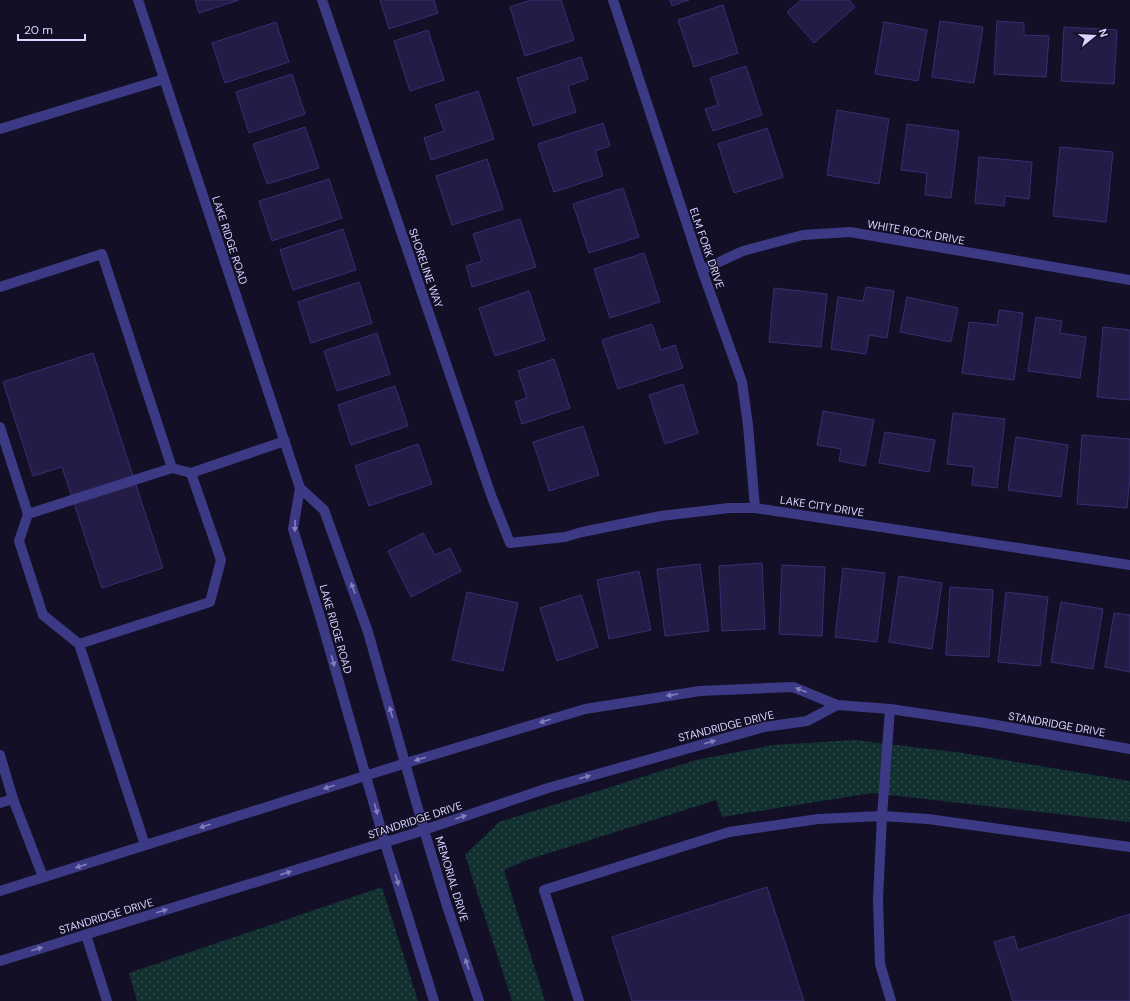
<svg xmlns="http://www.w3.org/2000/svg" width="1130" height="1001" viewBox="0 0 1130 1001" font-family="'DM Sans',sans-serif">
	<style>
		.grass { fill: url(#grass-dots) }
		.building { fill: #241b47; stroke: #3b2d73 }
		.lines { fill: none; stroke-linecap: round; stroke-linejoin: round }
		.service { stroke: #3d3a85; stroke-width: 10 }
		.minor { stroke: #3d3a85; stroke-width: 10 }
		.tertiary { stroke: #3d3a85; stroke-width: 10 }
		.oneway { fill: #837fbc }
		.labels { text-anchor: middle; stroke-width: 3; stroke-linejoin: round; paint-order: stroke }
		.street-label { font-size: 11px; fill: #d9d4ff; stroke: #130f26 }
	</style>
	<defs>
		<pattern id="grass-dots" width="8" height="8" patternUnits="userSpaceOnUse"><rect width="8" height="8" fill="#12302f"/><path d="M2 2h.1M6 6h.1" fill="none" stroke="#344d4e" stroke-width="1.8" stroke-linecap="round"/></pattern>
	</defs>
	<rect width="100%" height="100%" fill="#130f26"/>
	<path class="grass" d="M 855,740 L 963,753 L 1130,781 L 1130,822 L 872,793 L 722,817 L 716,800 L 524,861 L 504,870 L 545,1001 L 512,1001 L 465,855 L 499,822 L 696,760 L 774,745 Z
		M 382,887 L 418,1001 L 137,1001 L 129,973 Z"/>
	<path class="building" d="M 195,0 L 239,0 L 199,13 Z
		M 380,0 L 434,0 L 438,13 L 389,29 Z
		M 531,0 L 561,0 L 574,40 L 525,56 L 510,7 Z
		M 670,0 L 689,0 L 672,6 Z
		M 801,0 L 849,0 L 855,7 L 814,43 L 787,12 Z
		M 723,5 L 738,53 L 694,67 L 678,20 Z
		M 940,21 L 983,27 L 974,83 L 932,77 Z
		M 997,21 L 1024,23 L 1024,35 L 1049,36 L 1046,77 L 994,74 Z
		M 276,22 L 289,62 L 225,83 L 212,43 Z
		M 884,22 L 927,30 L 918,81 L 875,74 Z
		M 1064,27 L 1117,30 L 1114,84 L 1061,81 Z
		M 428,30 L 444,80 L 410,91 L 394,41 Z
		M 581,57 L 588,79 L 568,86 L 576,112 L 533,126 L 517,78 Z
		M 746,66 L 762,115 L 713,131 L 705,109 L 718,105 L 710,78 Z
		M 292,74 L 305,114 L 249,133 L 236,92 Z
		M 478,91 L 494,139 L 431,160 L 424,138 L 444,131 L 435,105 Z
		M 837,110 L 889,119 L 879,184 L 827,175 Z
		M 603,123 L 610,146 L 595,151 L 603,176 L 554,192 L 538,144 Z
		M 907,124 L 959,131 L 951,198 L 925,195 L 927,173 L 901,170 Z
		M 305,127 L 319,168 L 267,184 L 253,144 Z
		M 767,128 L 783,177 L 734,193 L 718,144 Z
		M 1060,147 L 1113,152 L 1106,222 L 1053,216 Z
		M 979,157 L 1032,162 L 1029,199 L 1005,196 L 1004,206 L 975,203 Z
		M 487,159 L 503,209 L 452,225 L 436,176 Z
		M 329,179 L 342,218 L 272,241 L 259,201 Z
		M 623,188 L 639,237 L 589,253 L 573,204 Z
		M 520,219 L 536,267 L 472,287 L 466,266 L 482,261 L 473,234 Z
		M 343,229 L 356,270 L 293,290 L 280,250 Z
		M 644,253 L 660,302 L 610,318 L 594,269 Z
		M 359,282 L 372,323 L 311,343 L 298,302 Z
		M 866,287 L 894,291 L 887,338 L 869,335 L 866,354 L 831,349 L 838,297 L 863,301 Z
		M 774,288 L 827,294 L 821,347 L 769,342 Z
		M 529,291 L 545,340 L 495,356 L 479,308 Z
		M 907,297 L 958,308 L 951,342 L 900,332 Z
		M 999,310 L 1023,313 L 1014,380 L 962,373 L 969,322 L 997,325 Z
		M 1036,317 L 1062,321 L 1060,333 L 1086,337 L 1080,378 L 1028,371 Z
		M 652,324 L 661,350 L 675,345 L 683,368 L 618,389 L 602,340 Z
		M 1103,327 L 1130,330 L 1130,400 L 1097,397 Z
		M 377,333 L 390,374 L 337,391 L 324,351 Z
		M 93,353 L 163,568 L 102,588 L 62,467 L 33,476 L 3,382 Z
		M 554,359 L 570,408 L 522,424 L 515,402 L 527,398 L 518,371 Z
		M 683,384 L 698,433 L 665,444 L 649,395 Z
		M 395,386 L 408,426 L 351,445 L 338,405 Z
		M 823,411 L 874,420 L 865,466 L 839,461 L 841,449 L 817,445 Z
		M 953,413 L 1005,419 L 997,488 L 972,485 L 974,467 L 947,464 Z
		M 583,426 L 599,475 L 549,491 L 533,442 Z
		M 885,432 L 935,440 L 929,472 L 879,463 Z
		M 1082,435 L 1130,439 L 1130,477 L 1127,508 L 1077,504 Z
		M 1016,437 L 1068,445 L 1061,497 L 1008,490 Z
		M 418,444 L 432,484 L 369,506 L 355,466 Z
		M 423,533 L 435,555 L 450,548 L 461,571 L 411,597 L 388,551 Z
		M 762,563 L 765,629 L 722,631 L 719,566 Z
		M 700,564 L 709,631 L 665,636 L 657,569 Z
		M 782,565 L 825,567 L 822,636 L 779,634 Z
		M 843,568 L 885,573 L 877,642 L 835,637 Z
		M 639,571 L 651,630 L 609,639 L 597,580 Z
		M 899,576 L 942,583 L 932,649 L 889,642 Z
		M 950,587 L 993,590 L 989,657 L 946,655 Z
		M 467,592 L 518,603 L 503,671 L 452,660 Z
		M 1006,592 L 1048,597 L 1040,666 L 998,662 Z
		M 581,595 L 598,647 L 557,661 L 540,608 Z
		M 1061,602 L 1103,609 L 1093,669 L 1051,662 Z
		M 1114,613 L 1130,615 L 1130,672 L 1105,667 Z
		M 767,887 L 804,1001 L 632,1001 L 612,937 Z
		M 1130,914 L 1130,1001 L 1013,1001 L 994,942 L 1014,936 L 1018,950 Z"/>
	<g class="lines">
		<path class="service" d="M 0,129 L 164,79
			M 0,287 L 102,254 L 172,468
			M 0,427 L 28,514 L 19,541 L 43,615 L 79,644 L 210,602 L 221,560 L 191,473
			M 28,514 L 172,468 L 191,473 L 285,441
			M 79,644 L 145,845
			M 890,709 L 882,816 L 878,899 L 880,964 L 891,1001
			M 0,755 L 13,799 L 43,877
			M 0,803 L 13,799
			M 86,935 L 107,1001
			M 579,1001 L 544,890 L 729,832 L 818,819 L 882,816 L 928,819 L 1130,847"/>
		<path class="minor" d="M 322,0 L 491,495 L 510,543 L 565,537 L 582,532 L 661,516 L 729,508 L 755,508 L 1130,565
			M 613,0 L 702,270 L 742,382 L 748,425 L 755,508
			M 702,270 L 743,251 L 803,235 L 850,232 L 1130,280"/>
		<path class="tertiary" d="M 138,0 L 300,488 L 293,529 L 322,623 L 385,843 L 434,1001
			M 300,488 L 324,510 L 368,632 L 424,830 L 447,906 L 479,1001
			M 0,891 L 406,763 L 585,709 L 700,691 L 793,687 L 837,705 L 890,709 L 985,723 L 1130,749
			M 0,961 L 412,834 L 548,788 L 764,727 L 807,721 L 837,705"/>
	</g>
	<defs><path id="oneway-solid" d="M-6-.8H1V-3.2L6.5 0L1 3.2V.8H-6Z"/></defs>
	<g class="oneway">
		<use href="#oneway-solid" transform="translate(295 526) rotate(92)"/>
		<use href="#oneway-solid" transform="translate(353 588) rotate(-110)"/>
		<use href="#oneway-solid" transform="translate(333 661) rotate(74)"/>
		<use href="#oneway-solid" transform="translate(801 690) rotate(-158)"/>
		<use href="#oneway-solid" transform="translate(672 695) rotate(171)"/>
		<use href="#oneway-solid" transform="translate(391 712) rotate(-106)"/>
		<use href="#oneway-solid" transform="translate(545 721) rotate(163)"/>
		<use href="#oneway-solid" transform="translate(710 742) rotate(-16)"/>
		<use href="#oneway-solid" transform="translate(420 759) rotate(163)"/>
		<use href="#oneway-solid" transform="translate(585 777) rotate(-16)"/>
		<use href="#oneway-solid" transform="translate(329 787) rotate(163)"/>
		<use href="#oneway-solid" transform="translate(376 809) rotate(74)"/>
		<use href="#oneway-solid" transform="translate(461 817) rotate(-19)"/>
		<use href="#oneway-solid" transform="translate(205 826) rotate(163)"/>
		<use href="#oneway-solid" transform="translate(81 866) rotate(163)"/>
		<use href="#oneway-solid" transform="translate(286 873) rotate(-17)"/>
		<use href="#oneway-solid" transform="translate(397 880) rotate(73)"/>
		<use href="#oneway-solid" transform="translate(162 911) rotate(-17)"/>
		<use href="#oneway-solid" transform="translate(37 949) rotate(-17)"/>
		<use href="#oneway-solid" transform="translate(467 964) rotate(-109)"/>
	</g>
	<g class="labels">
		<g class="street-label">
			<text transform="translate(916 232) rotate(10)" y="4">WHITE ROCK DRIVE</text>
			<text transform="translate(230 240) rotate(72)" y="4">LAKE RIDGE ROAD</text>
			<text transform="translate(707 248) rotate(71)" y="4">ELM FORK DRIVE</text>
			<text transform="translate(426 268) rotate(71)" y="4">SHORELINE WAY</text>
			<text transform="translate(822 506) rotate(9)" y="4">LAKE CITY DRIVE</text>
			<text transform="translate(336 629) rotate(74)" y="4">LAKE RIDGE ROAD</text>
			<text transform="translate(1057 724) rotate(10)" y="4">STANDRIDGE DRIVE</text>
			<text transform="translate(726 726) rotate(-14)" y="4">STANDRIDGE DRIVE</text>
			<text transform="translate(415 820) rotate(-18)" y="4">STANDRIDGE DRIVE</text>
			<text transform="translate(452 879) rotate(73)" y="4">MEMORIAL DRIVE</text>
			<text transform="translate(106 916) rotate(-17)" y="4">STANDRIDGE DRIVE</text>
		</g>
	</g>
	<g transform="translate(1094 36) rotate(72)" stroke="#130f26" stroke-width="3" paint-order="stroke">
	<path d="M0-3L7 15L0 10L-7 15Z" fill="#d9d4ff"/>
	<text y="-6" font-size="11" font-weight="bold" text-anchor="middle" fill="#d9d4ff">N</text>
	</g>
	<path d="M18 34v6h67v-6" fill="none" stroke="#d9d4ff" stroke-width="2"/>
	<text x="24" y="34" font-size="12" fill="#d9d4ff" stroke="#130f26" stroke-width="3" paint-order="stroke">20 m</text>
</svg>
